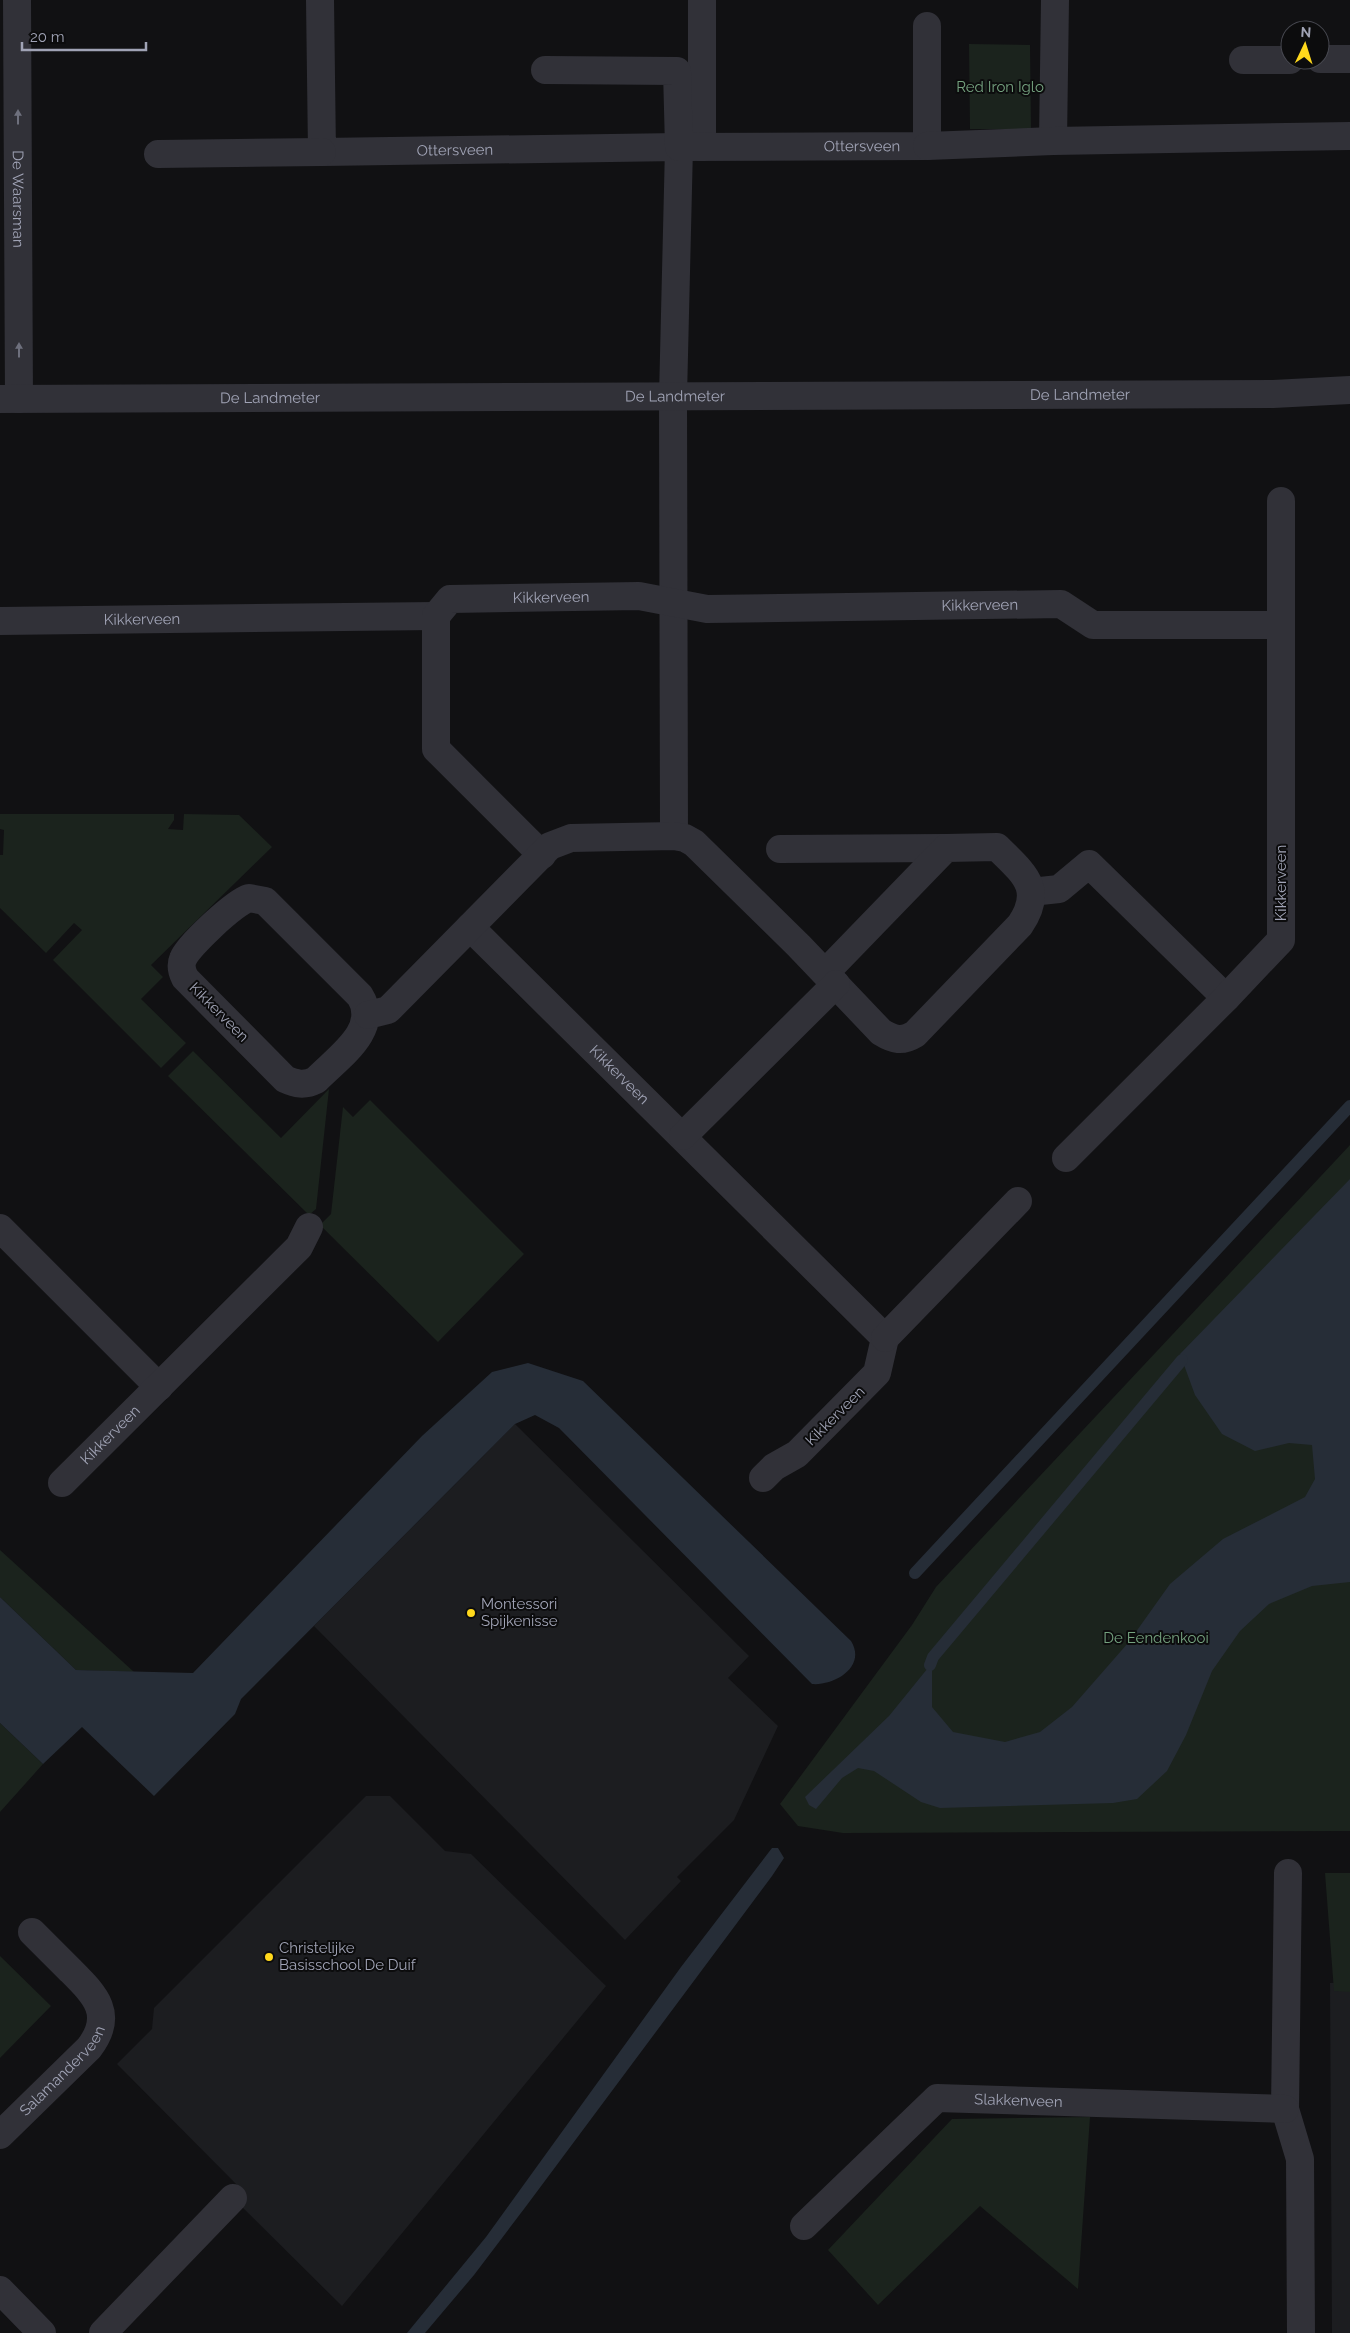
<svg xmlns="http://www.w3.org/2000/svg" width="1350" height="2333" viewBox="0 0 1350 2333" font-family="Raleway,sans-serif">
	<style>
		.built { fill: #1c1d20 }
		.green { fill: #1b231d }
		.water { fill: #262d37 }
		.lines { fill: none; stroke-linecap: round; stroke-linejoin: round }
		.stream { stroke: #262d37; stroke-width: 12 }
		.minor { stroke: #313138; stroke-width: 28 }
		.oneway { fill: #6e707d }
		.poi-dot { fill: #ffd81c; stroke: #0c0c0d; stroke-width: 2 }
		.labels { text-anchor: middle; stroke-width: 4; stroke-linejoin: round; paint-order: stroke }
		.park-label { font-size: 15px; fill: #75a27f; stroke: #0c0c0d }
		.street-label { font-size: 15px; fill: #a0a3b5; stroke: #0c0c0d }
		.poi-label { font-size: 15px; fill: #a0a3b5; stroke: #0c0c0d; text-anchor: start }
	</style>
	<rect width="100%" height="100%" fill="#111113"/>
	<path class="built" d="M 515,1424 L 749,1656 L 728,1678 L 778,1726 L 734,1820 L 677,1877 L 681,1881 L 625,1940 L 314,1626 Z
		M 366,1796 L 390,1796 L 445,1851 L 471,1854 L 606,1986 L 342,2306 L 237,2202 L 245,2193 L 117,2064 L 152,2029 L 154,2008 Z
		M 1350,1982 L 1350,2333 L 1332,2333 L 1330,1983 Z"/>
	<path class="green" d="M 969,44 L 1030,45 L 1031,129 L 970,129 Z
		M 0,814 L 174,814 L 174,820 L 168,829 L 183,830 L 184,814 L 239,815 L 272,847 L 151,965 L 163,977 L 141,999 L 186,1043 L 161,1068 L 53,960 L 82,930 L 74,923 L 46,953 L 0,908 L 0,855 L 3,855 L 4,830 L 0,829 Z
		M 193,1051 L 281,1138 L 329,1089 L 316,1209 L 309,1215 L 168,1076 Z
		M 370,1100 L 524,1254 L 438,1342 L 320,1225 L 331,1214 L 343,1107 L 353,1117 Z
		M 1350,1145 L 1350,1831 L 843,1833 L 798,1826 L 780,1804 L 912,1625 L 936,1587 Z
		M 0,1550 L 134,1672 L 76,1670 L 0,1597 Z
		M 0,1723 L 43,1764 L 0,1812 Z
		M 1325,1873 L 1350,1873 L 1350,1992 L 1334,1991 Z
		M 0,1956 L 51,2006 L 0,2058 Z
		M 1090,2117 L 1078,2289 L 980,2206 L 878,2305 L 828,2250 L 952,2119 Z"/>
	<path class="water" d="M 1350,1179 L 1350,1582 L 1312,1586 L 1269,1604 L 1240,1631 L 1212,1671 L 1186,1735 L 1167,1771 L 1137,1799 L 1113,1803 L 940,1808 L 921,1802 L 874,1771 L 858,1768 L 842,1778 L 816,1809 L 809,1805 L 805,1797 L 889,1716 L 932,1663 L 932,1707 L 953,1732 L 1005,1742 L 1040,1732 L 1072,1707 L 1128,1643 L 1170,1584 L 1223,1539 L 1305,1497 L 1315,1479 L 1312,1445 L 1289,1443 L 1255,1451 L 1222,1434 L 1195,1395 L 1180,1354 Z
		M 528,1363 L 583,1381 L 851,1641 C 867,1667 834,1686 812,1684 L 559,1428 L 535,1415 L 515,1424 L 241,1699 L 235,1714 L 154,1796 L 82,1727 L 43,1764 L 0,1723 L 0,1597 L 76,1670 L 193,1673 L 422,1436 L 492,1372 Z
		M 772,1848 L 778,1848 L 784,1858 L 772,1876 L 527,2205 L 474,2275 L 425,2333 L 407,2333 L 486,2237 L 681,1967 Z"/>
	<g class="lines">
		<path class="stream" d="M 915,1573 L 1350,1106
			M 930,1665 L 933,1657 L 1182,1360"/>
		<g class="minor">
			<path id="s1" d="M 17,0 L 19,399"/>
			<path id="s2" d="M 320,0 L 322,152 L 679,147 L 673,397 L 674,836"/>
			<path d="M 702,0 L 702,147"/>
			<path d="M 1320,59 L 1350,59"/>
			<path d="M 1243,60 L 1290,60"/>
			<path id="s3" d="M 545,70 L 677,71 L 679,147 L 927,146 L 927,26"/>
			<path d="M 1053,141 L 1055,0"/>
			<path d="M 927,146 L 1053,141 L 1350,136"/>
			<path d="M 158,154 L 322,152"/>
			<path id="s4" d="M 0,399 L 1273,394 L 1350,390"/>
			<path id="s5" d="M 0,621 L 436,616"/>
			<path d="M 780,849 L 946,848"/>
			<path id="s6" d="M 542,855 L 436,749 L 436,616 L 450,599 L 639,596 L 707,609 L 1061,604 L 1093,625 L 1281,625"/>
			<path d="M 1031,892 L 1059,889 L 1089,864 L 1226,998"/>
			<path d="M 249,898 L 265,901 L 360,996 C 381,1030 337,1058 316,1080 C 304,1086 296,1084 285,1079 L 185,978 C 182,972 180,966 183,959 C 188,946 235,902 249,898 Z"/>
			<path id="s7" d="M 470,927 L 885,1338 L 877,1373 L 797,1454 L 774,1467 L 763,1478"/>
			<path d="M 368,1015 L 388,1010 L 550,846 L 571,838 L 674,836 L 685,838 L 694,843 L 799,946 L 881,1032 C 894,1040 902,1042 915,1034 L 1020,925 C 1045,888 1023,873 997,847 L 946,848 L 825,973"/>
			<path d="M 683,1136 L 836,984"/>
			<path d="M 1066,1158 L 1226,998 L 1281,940 L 1281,501"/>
			<path d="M 0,1228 L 159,1387"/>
			<path d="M 885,1338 L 1018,1201"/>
			<path id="s8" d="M 62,1483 L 299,1247 L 309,1227"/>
			<path d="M 1288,1873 L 1285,2109 L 1300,2159 L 1301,2333"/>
			<path id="s9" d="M 0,2135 L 89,2048 C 115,2014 95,1995 70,1970 C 57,1957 45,1945 32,1932"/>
			<path id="s10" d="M 804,2226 L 937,2098 L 1285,2109"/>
			<path d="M 0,2290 L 42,2333"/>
			<path d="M 103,2333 L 233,2198"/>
		</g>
	</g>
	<defs><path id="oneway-solid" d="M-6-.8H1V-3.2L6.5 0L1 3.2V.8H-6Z" transform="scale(1.25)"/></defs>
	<g class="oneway">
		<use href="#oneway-solid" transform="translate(18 117) rotate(-90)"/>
		<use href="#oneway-solid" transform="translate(19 350) rotate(-90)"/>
	</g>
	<g class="poi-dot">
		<circle cx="471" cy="1613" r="5"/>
		<circle cx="269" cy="1957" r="5"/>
	</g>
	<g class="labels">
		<g class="park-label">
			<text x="1000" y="92">Red Iron Iglo</text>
			<text x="1156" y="1643">De Eendenkooi</text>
		</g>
		<g class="street-label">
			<text dy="5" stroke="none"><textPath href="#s3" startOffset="391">Ottersveen</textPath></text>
			<text dy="5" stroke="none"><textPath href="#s2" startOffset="285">Ottersveen</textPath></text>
			<text dy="5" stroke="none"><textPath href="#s1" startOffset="199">De Waarsman</textPath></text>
			<text dy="5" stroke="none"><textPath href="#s4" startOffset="1080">De Landmeter</textPath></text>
			<text dy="5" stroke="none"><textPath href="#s4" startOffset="675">De Landmeter</textPath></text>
			<text dy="5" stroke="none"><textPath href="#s4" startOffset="270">De Landmeter</textPath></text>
			<text dy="5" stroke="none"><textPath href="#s6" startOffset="406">Kikkerveen</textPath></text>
			<text dy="5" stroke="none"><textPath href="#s6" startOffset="836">Kikkerveen</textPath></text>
			<text dy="5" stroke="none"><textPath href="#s5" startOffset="142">Kikkerveen</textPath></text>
			<text transform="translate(1281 883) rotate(-90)" y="5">Kikkerveen</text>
			<text transform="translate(219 1012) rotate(45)" y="5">Kikkerveen</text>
			<text dy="5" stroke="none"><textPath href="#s7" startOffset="210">Kikkerveen</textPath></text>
			<text transform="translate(835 1416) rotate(-45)" y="5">Kikkerveen</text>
			<text dy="5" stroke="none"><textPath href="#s8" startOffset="68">Kikkerveen</textPath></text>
			<text dy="5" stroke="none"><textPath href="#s9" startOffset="90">Salamanderveen</textPath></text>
			<text dy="5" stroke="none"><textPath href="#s10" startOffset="266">Slakkenveen</textPath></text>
		</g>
		<g class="poi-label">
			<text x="481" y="1609">Montessori<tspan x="481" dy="17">Spijkenisse</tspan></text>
			<text x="279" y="1953">Christelijke<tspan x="279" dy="17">Basisschool De Duif</tspan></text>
		</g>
	</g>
	<g transform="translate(1305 45) rotate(4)"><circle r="24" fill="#0c0c0d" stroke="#474850"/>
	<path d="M0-4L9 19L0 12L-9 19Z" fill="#ffd81c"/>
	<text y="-8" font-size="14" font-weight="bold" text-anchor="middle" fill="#a0a3b5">N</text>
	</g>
	<path d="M22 42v8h124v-8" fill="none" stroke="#a0a3b5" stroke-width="2.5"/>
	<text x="30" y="42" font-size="15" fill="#a0a3b5" stroke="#0c0c0d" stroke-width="4" paint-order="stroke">20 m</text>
</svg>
